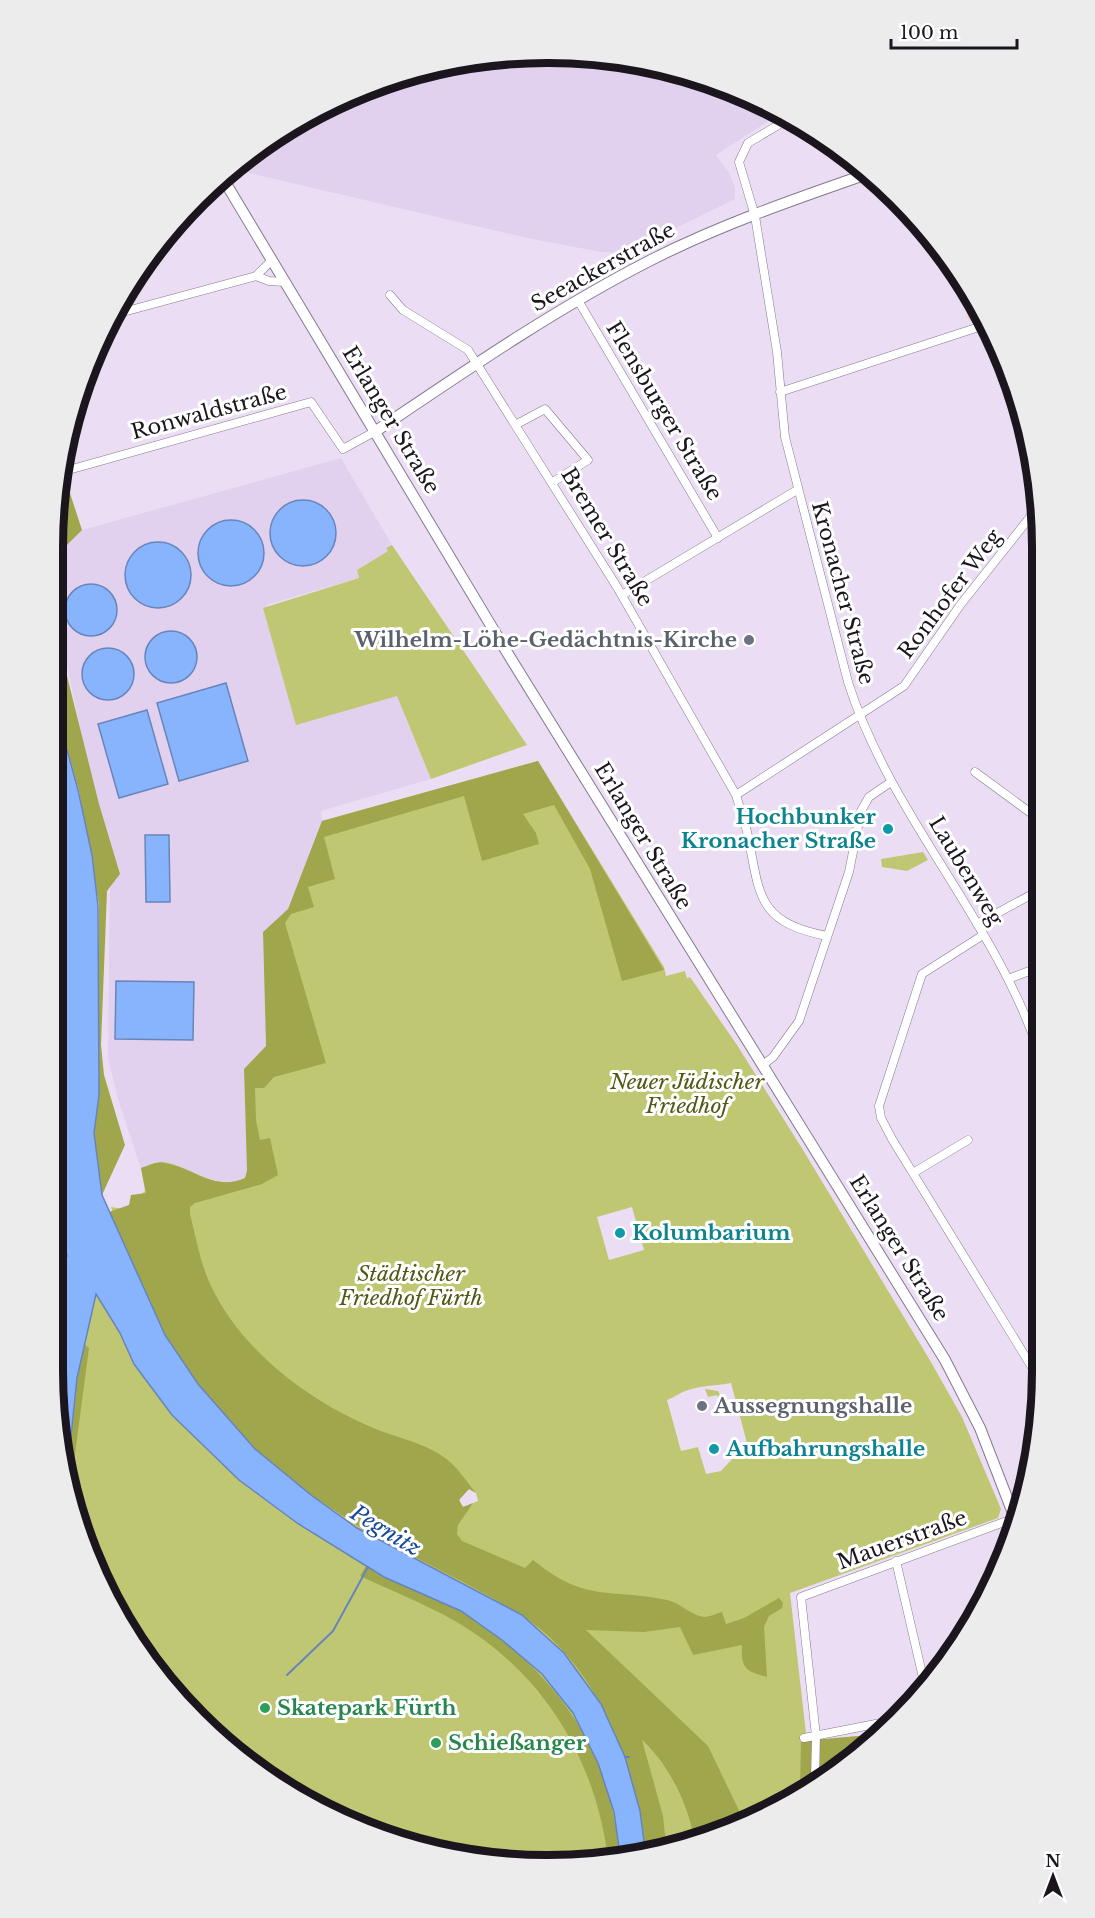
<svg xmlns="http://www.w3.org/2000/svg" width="1095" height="1918" viewBox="0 0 1095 1918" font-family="'Libre Baskerville',serif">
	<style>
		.built { fill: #e2d1ee }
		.education { fill: #ecd4cb }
		.green { fill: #c0c773; fill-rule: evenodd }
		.forest { fill: #a0a64b }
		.water { fill: #88b4fd; stroke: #6785ba; stroke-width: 1.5 }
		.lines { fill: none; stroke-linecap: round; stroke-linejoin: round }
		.stream { stroke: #6785ba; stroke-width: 2 }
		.minor-casing { stroke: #85798d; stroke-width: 9 }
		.secondary-casing { stroke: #85798d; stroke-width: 12 }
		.minor { stroke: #fff; stroke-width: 8 }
		.secondary { stroke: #fff; stroke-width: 10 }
		.worship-dot { fill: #6b7280; stroke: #fff; stroke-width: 2 }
		.culture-dot { fill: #0f9aa8; stroke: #fff; stroke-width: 2 }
		.leisure-dot { fill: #2e9e5b; stroke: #fff; stroke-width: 2 }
		.labels { text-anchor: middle; stroke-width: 6; stroke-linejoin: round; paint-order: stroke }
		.street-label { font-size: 21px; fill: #1b161e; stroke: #fff }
		.worship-label { font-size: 21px; font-weight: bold; fill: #5b616d; stroke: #fff; text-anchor: end }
		.culture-label { font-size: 21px; font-weight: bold; fill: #0d838f; stroke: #fff; text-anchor: start }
		.park-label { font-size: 21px; font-style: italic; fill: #545815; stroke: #fff }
		.leisure-label { font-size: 21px; font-weight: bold; fill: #27864d; stroke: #fff; text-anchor: start }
		.water-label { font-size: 22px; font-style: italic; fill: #16479a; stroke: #fff }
		.rim { fill: none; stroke: #1b161e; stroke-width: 8 }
	</style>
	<rect width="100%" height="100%" fill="#ebdef4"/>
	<path class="built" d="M 515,54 L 612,57 L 707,79 L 781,113 L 716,155 L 729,173 L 735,187 L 735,199 L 626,253 L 601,252 L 527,238 L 231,169 L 246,155 L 329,103 L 420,69 Z
		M 341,458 L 392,545 L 387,548 L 388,551 L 357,570 L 359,578 L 266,605 L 397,696 L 431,779 L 321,811 L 322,821 L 288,909 L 263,932 L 266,1046 L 244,1069 L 247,1171 L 245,1178 L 231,1184 L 217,1182 L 162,1162 L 141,1168 L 118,1099 L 108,1058 L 110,869 L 53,600 L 53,571 L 62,550 L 82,530 Z"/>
	<path class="education" d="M 951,263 L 959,273 L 981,318 L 969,321 Z"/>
	<path class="green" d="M 392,545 L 527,745 L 431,779 L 397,696 L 296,725 L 263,608 L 359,578 L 357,570 L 388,551 L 386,548 Z
		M 538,761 L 664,967 L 666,976 L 685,971 L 687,978 L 690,977 L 737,1045 L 803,1150 L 931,1362 L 962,1417 L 1001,1509 L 998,1518 L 790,1593 L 807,1742 L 807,1784 L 737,1828 L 580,1864 L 419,1849 L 272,1782 L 155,1672 L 79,1529 L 68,1465 L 77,1378 L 95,1293 L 120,1333 L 134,1364 L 239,1480 L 298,1523 L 255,1449 L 198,1384 L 165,1335 L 124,1245 L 111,1207 L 124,1209 L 145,1191 L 141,1168 C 148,1166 157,1161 164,1162 C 193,1167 214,1192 245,1178 L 247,1171 L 251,1082 L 322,1061 L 282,923 L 308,887 L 322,821 ZM 632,1207 L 644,1250 L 609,1260 L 597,1217 ZM 731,1383 L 747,1443 L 721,1471 L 706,1474 L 698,1447 L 681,1451 L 667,1400 C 675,1397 681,1392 688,1390 C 703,1385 716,1386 731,1383 ZM 469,1489 L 476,1493 L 478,1501 L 464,1507 L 459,1503 L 460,1498 Z
		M 923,852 L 928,860 L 907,871 L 882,867 L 881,859 Z
		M 53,1191 L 67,1256 L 53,1363 Z
		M 705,1389 L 718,1391 L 726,1406 L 721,1408 L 717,1395 L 708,1397 Z"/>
	<path class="forest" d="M 61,476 L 65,478 L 82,530 L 62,550 L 53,569 L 54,515 Z
		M 53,620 L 99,804 L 120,874 L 107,891 L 101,1045 L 104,1075 L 125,1145 L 102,1195 L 94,1133 L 99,1095 L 99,905 L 79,791 L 53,699 Z
		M 538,761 L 664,970 L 622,981 L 590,869 L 554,805 L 523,814 L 536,833 L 539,844 L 482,861 L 464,796 L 324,837 L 335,879 L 308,887 L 314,907 L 291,914 L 285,923 L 326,1063 L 274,1077 L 264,1088 L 255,1088 L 256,1120 L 260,1140 L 270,1138 L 278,1175 L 262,1184 L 195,1203 L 190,1207 L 190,1214 C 196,1237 200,1262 210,1284 C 240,1349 307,1400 371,1427 C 396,1438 429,1443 450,1462 C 460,1471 468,1483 476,1493 L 469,1489 L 459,1500 L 463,1507 L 473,1503 L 458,1525 L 457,1534 L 462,1541 L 525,1568 L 533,1560 C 586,1603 608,1588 667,1600 C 679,1602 692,1616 704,1617 C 710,1617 717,1613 722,1612 L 726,1624 L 744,1618 L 779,1598 L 783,1603 L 782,1608 L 769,1616 L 764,1627 L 767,1677 C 745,1671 741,1668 742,1645 L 693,1655 L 680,1627 L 644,1632 L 586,1630 L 708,1746 L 745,1823 L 737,1828 L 694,1838 C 688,1804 668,1763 642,1740 L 663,1816 L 666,1844 L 645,1849 C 634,1763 597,1662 519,1614 C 474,1586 425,1563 378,1538 L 381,1529 L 371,1526 L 366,1531 L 311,1495 L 255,1449 L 198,1384 L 165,1335 L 109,1212 L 129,1205 L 131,1195 L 146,1193 L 141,1168 C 148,1166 157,1161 164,1163 C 193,1167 214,1192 245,1178 L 247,1171 L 244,1069 L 266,1046 L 263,932 L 288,909 L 322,821 Z
		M 53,1190 L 67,1255 L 61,1269 L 53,1253 L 57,1230 L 53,1215 Z
		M 84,1344 L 89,1348 L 71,1484 C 64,1439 75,1388 84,1344 Z
		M 366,1566 C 396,1585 431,1593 461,1610 C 479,1621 497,1636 513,1649 C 579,1707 610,1768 620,1855 L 608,1858 C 595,1758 543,1672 455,1621 C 425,1604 392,1591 360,1576 Z
		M 869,1735 L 868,1746 L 800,1789 L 801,1741 Z"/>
	<path class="water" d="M270 533a33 33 0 1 1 66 0a33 33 0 1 1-66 0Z
		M198 553a33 33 0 1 1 66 0a33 33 0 1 1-66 0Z
		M125 575a33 33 0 1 1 66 0a33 33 0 1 1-66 0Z
		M65 610a26 26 0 1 1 52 0a26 26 0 1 1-52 0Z
		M145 657a26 26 0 1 1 52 0a26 26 0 1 1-52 0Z
		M82 674a26 26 0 1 1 52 0a26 26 0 1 1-52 0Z
		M 226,683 L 248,761 L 179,781 L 157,703 Z
		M 53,699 L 78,790 L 92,855 L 98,906 L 99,1095 L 94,1133 L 102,1195 L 165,1335 L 198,1384 L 255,1449 L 311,1495 L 357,1528 L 522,1615 L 564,1653 L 601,1704 L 625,1757 L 640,1811 L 645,1849 L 620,1855 L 614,1812 L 598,1763 L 573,1713 L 542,1674 L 502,1640 L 461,1611 L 384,1577 L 297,1523 L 239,1480 L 172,1415 L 134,1364 L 120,1333 L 96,1294 L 77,1378 L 68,1465 L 53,1370 L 57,1275 L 67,1256 L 53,1205 Z
		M 147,710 L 168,784 L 119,798 L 98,724 Z
		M 145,835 L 169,835 L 170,902 L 146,902 Z
		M 116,981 L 194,982 L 193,1040 L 115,1039 Z"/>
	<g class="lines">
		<path class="stream" d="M 287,1675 L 333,1631 L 368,1567
			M 625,1757 L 629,1757"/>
		<g class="minor-casing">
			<path id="minor" d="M 788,116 L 785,121 L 748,143 L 739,162 L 755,216 L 777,352 L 785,437 L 848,682 C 891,817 996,921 1040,1055
				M 256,276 L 269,281 L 285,282
				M 390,295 L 403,310 L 468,350 L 617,587 L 736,795 C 740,809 745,822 748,836 C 760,896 757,922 827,936
				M 579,302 L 718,538
				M 112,315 L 256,276 L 272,260
				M 780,392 L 985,325
				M 517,424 L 545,409 L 588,460 L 553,482
				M 63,467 L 65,471 L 311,402 L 343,449 L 376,431
				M 622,595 L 797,490
				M 975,772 L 1039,819
				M 736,795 L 904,686 L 961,604 L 1038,507
				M 977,924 L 1040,890
				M 983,935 L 922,974 L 879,1106 L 881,1118 L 892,1139 L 1041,1382
				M 1008,979 L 1040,967
				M 763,1065 L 773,1057 L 799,1021 L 849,872 L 861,811 L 869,797 L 891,782
				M 913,1173 L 968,1140
				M 896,1561 L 924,1682
				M 804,1738 L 891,1721
				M 815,1779 L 816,1736 L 801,1597 L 1015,1518"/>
		</g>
		<g class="secondary-casing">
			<path id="secondary" d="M 222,177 L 508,654 L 945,1360 L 980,1428 L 1016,1521
				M 376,431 C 465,371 555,309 651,260 C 720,225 795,199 867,174"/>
		</g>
		<use href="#minor" class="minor"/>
		<use href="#secondary" class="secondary"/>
	</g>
	<g class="worship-dot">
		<circle cx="749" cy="640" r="6"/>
		<circle cx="702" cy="1406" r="6"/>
	</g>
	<g class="culture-dot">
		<circle cx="888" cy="829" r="6"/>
		<circle cx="620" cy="1233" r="6"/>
		<circle cx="714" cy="1449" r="6"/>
	</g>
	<g class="leisure-dot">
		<circle cx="265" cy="1708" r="6"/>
		<circle cx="436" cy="1743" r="6"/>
	</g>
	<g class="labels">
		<g class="street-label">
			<text transform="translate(603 267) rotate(-29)" y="7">Seeackerstraße</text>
			<text transform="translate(664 411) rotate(59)" y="7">Flensburger Straße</text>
			<text transform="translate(209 412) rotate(-15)" y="7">Ronwaldstraße</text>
			<text transform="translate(391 420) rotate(59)" y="7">Erlanger Straße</text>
			<text transform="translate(607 537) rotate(59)" y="7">Bremer Straße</text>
			<text transform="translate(843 593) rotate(75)" y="7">Kronacher Straße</text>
			<text transform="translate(950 594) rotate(-53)" y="7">Ronhofer Weg</text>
			<text transform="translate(643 836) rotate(59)" y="7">Erlanger Straße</text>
			<text transform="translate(966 871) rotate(59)" y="7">Laubenweg</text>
			<text transform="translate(899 1248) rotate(58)" y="7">Erlanger Straße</text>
			<text transform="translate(902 1540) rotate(-20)" y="7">Mauerstraße</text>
		</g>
		<g class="worship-label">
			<text x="737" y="647">Wilhelm-Löhe-Gedächtnis-Kirche</text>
			<text x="714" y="1413" text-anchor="start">Aussegnungshalle</text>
		</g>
		<g class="culture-label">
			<text x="876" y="824" text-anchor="end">Hochbunker<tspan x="876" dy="24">Kronacher Straße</tspan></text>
			<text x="632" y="1240">Kolumbarium</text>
			<text x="726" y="1456">Aufbahrungshalle</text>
		</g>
		<g class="park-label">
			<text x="687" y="1089">Neuer Jüdischer<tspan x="687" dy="24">Friedhof</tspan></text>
			<text x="411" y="1281">Städtischer<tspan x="411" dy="24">Friedhof Fürth</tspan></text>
		</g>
		<g class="leisure-label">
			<text x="277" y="1715">Skatepark Fürth</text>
			<text x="448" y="1750">Schießanger</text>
		</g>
		<g class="water-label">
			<text transform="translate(386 1530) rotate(31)" y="8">Pegnitz</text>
		</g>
	</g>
	<path d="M0 0H1095V1918H0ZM547 63H548A484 484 0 0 1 1032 547V1371A484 484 0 0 1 548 1855H547A484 484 0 0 1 63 1371V547A484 484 0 0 1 547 63Z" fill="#edeced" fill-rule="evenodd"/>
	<path class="rim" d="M547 63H548A484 484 0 0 1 1032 547V1371A484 484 0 0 1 548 1855H547A484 484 0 0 1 63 1371V547A484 484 0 0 1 547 63Z"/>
	<g transform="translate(1053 1876)" stroke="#ffffff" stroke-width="4.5" paint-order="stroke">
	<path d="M0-4.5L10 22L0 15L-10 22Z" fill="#1b161e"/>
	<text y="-9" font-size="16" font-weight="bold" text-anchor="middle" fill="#1b161e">N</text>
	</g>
	<path d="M891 39v9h126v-9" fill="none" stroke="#1b161e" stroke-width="3"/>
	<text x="900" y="39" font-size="18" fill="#1b161e" stroke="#ffffff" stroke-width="4.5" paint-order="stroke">100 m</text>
</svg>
